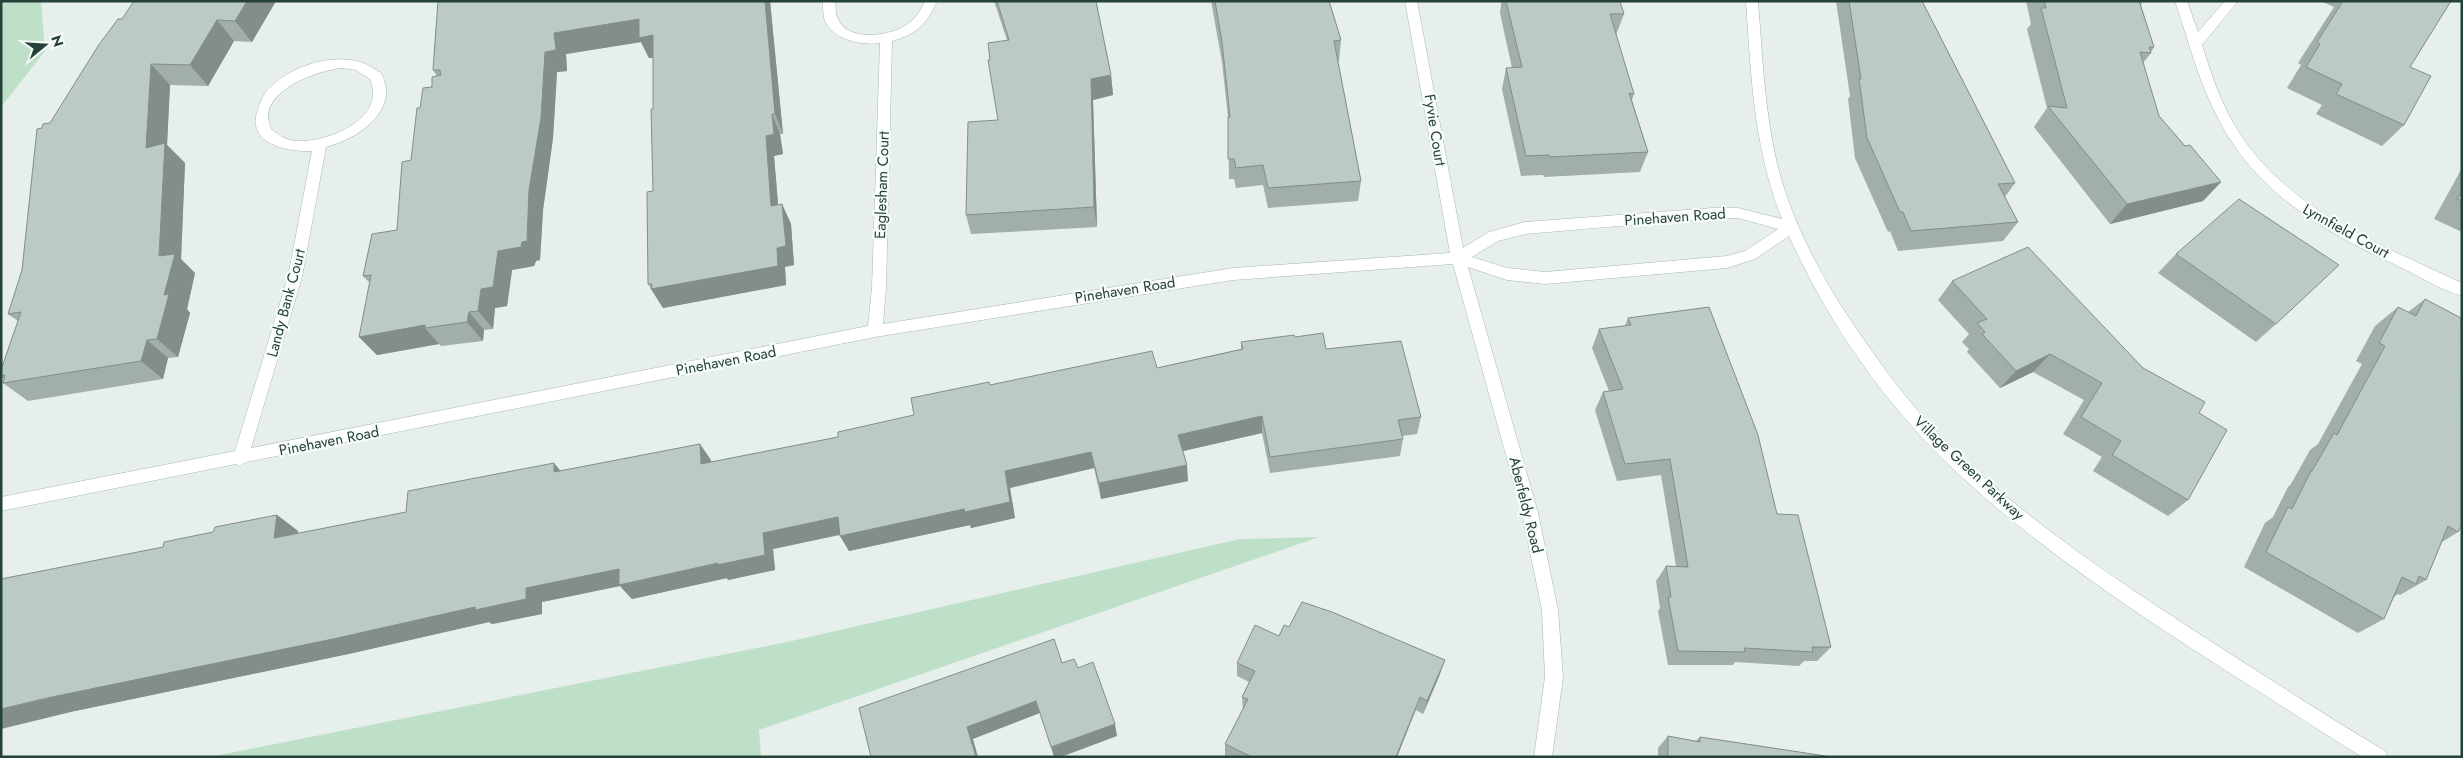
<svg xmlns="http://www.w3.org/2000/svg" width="2463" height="758" viewBox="0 0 2463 758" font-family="Jost,sans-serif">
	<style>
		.green { fill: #bfe0c8 }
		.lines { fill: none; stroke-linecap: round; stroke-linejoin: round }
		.minor-casing { stroke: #a8b8b2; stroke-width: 1 }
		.minor { fill: #fff; fill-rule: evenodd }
		.wall { fill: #a1aea9 }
		.shaded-wall { fill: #838d89 }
		.building { fill: #bbcac4; stroke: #838d89 }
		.labels { text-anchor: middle; stroke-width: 4.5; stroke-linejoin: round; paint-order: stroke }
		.street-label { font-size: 15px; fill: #24423a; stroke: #f7fbf9 }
	</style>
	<rect width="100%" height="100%" fill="#e6efeb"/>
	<path class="green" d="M 1,1 L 41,1 L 45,51 L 1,107 Z
		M 1319,537 L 759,730 L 761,757 L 210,757 L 787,642 L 1240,539 Z"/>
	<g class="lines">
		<g class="minor-casing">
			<path id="minor" d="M 823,1 L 835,1 C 836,6 835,12 837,17 C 845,42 889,37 906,25 C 916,19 920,11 925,1 L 937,1 C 927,24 917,34 892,41 L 886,288 L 883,324 L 1233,268 L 1450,253 L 1405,1 L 1417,1 L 1463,248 L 1489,232 L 1525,222 L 1713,208 L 1738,208 L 1782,219 C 1754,149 1751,76 1746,1 L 1758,1 C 1763,63 1765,126 1783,185 C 1799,235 1824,281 1853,324 C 1879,362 1906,400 1939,434 C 2015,513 2109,575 2201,635 C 2262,674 2323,714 2385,751 L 2388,757 L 2362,757 L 2338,742 C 2207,657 2060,572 1947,463 C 1882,400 1826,319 1789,236 L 1755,259 L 1727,268 L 1545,284 L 1507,280 L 1468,267 L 1538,513 L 1558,610 L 1563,677 L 1552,757 L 1534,757 L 1545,677 L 1542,610 L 1522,513 L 1453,264 L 1233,280 L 875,337 L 246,462 L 240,466 L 236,464 L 1,511 L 1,497 L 235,451 L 288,277 L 312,151 C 287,152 245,144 258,109 C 260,103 262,97 266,92 C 287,67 330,53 360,62 C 368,64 374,69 381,73 C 401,110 358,139 326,147 L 302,277 L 251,448 L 868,326 L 872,288 L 880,43 C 861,46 830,39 824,18 C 823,13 823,6 823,1 ZM 342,68 L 356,70 L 370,79 C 371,83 374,89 373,94 C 372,125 322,143 296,141 C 286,140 280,136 272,130 C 252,94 316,70 342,68 ZM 1713,218 L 1738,218 L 1778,229 L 1745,251 L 1727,256 L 1545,272 L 1507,268 L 1472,257 L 1498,241 L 1525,234 Z
				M 2175,1 L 2187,1 L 2198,32 L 2225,1 L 2238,1 L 2202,45 C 2210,70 2218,95 2231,119 C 2280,208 2375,242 2462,283 L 2462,296 C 2440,289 2420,277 2400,267 C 2327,233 2259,196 2220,122 C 2199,84 2189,42 2175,1 Z"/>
		</g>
		<use href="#minor" class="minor"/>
	</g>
	<path class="wall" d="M 276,1 L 252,42 L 234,41 L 208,86 L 170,85 L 167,145 L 185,163 L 181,259 L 195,273 L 187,309 L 190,313 L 178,357 L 168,358 L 163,379 L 28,401 L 3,383 L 4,379 L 1,377 L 1,370 L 18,321 L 8,314 L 22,270 L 42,128 L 50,123 L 122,19 Z
		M 438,1 L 770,1 L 783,134 L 780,134 L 783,154 L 774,156 L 778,205 L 782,204 L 791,224 L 794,265 L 785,267 L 786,285 L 663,308 L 648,284 L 653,191 L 653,58 L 649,58 L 641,42 L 566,54 L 567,71 L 557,72 L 553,138 L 543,210 L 540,260 L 536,261 L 534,266 L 512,270 L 507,306 L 495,308 L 493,329 L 484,330 L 483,341 L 441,346 L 439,344 L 377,355 L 359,337 L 370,283 L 363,276 L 397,230 L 411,160 L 420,108 L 437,76 L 433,70 Z
		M 994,1 L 1096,1 L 1111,75 L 1113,95 L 1093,100 L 1097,227 L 971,234 L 966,215 L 998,120 L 990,60 L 1007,40 Z
		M 1211,1 L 1329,1 L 1341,40 L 1339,61 L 1338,61 L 1361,181 L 1358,201 L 1268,208 L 1263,185 L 1236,188 L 1234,179 L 1229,179 L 1228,117 L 1222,62 Z
		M 1501,1 L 1620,1 L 1624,14 L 1616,35 L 1634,94 L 1632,100 L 1648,152 L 1640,172 L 1544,177 L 1543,175 L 1521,176 L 1502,89 L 1506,68 L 1512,68 L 1500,13 L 1501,5 Z
		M 1836,1 L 1922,1 L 2015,183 L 2005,197 L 2018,222 L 2003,241 L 1898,251 L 1890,231 L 1888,232 L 1855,158 L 1848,99 L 1850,96 Z
		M 2026,1 L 2143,1 L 2141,5 L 2154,47 L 2151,52 L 2151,53 L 2143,63 L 2159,116 L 2185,146 L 2221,182 L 2203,201 L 2110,224 L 2034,127 L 2047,108 L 2027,29 L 2031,24 Z
		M 2321,1 L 2451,1 L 2410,67 L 2404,125 L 2382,146 L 2316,114 L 2322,105 L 2287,88 L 2301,65 L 2298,63 L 2334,7 Z
		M 2462,168 L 2462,232 L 2434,219 Z
		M 2176,254 L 2276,324 L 2256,342 L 2158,273 Z
		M 1952,281 L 2143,368 L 2199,413 L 2188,500 L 2168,516 L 2093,471 L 2102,457 L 2063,434 L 2084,400 L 2033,372 L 2000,388 L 1967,352 L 1969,349 L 1962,342 L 1969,334 L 1938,300 Z
		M 2425,299 L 2458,532 L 2442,542 L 2426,580 L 2400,595 L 2398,594 L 2394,597 L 2384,619 L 2358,633 L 2244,567 L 2265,523 L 2273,517 L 2288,487 L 2291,484 L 2310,450 L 2318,444 L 2362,364 L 2356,361 L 2375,326 L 2398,307 L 2408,312 Z
		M 1628,318 L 1777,514 L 1831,647 L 1817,661 L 1804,661 L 1799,666 L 1735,662 L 1733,665 L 1668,665 L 1658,611 L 1660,608 L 1656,581 L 1666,566 L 1676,566 L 1661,475 L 1617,481 L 1595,410 L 1603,392 L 1609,391 L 1592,348 L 1599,329 L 1625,326 Z
		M 1295,337 L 1326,349 L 1421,417 L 1417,434 L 1402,436 L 1403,439 L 1400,456 L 1270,473 L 1262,433 L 1183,451 L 1188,481 L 1101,499 L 1094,468 L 1010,488 L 1015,518 L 971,528 L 970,525 L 849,551 L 840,535 L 773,549 L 775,570 L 728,580 L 727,578 L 632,599 L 620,586 L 542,602 L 542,614 L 492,624 L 489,622 L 353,653 L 75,711 L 163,547 L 213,532 L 277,515 L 298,531 L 297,534 L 406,512 L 554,463 L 560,471 L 711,460 L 711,462 L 838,437 L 914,415 L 990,385 L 1157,368 L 1241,349 L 1241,342 Z
		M 1289,627 L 1440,674 L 1423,714 L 1416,710 L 1397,757 L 1227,757 L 1225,756 L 1225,744 L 1243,710 L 1242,697 L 1249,682 L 1237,676 L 1237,663 L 1279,636 Z
		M 1668,736 L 1696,741 L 1700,737 L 1832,757 L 1658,757 L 1658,748 Z"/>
	<path class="shaded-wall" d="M 247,1 L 276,1 L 252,42 L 235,21 Z
		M 765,1 L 770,1 L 783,134 L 775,114 Z
		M 639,19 L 653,35 L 663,56 L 649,58 L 641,42 L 566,54 L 567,71 L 557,72 L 553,138 L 543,210 L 540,260 L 536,261 L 534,266 L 512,270 L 507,306 L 495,308 L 493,329 L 478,311 L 481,289 L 498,251 L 529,190 L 545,52 L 554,33 Z
		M 217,20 L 234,41 L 208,86 L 190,65 Z
		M 151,64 L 170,85 L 167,145 L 185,163 L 181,259 L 195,273 L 187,309 L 190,313 L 178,357 L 157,339 L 164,295 L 146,148 Z
		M 1111,75 L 1113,95 L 1093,100 L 1097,227 L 1094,207 L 1091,79 Z
		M 772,114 L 780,134 L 783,154 L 774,156 L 780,226 L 771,206 L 766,136 Z
		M 2221,182 L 2203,201 L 2110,224 L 2127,204 Z
		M 782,204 L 791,224 L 794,265 L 785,267 L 786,285 L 663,308 L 651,289 L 777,248 Z
		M 469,312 L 484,330 L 483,341 L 467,322 Z
		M 425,325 L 425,328 L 439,344 L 377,355 L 359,337 Z
		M 147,340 L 168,358 L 163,379 L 141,361 Z
		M 2050,354 L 2033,372 L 2000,388 L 2016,371 Z
		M 1262,416 L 1262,433 L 1179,452 L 1178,435 Z
		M 700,444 L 711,460 L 712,480 L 701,464 Z
		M 1091,452 L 1094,468 L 1010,488 L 1015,518 L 971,528 L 970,525 L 849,551 L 840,536 L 964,509 L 1005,471 Z
		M 554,463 L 568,480 L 554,472 Z
		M 1187,465 L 1188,481 L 1101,499 L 1099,483 Z
		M 277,515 L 298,531 L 295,554 L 274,538 Z
		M 838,517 L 847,533 L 773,549 L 775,570 L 728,580 L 727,578 L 632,599 L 620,586 L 542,602 L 542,614 L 492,624 L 489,622 L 353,653 L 75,711 L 1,729 L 1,709 L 763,533 Z
		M 1445,660 L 1440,674 L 1423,714 L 1427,701 Z
		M 1420,697 L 1397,757 L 1396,757 Z
		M 1036,701 L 1040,713 L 973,739 L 978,757 L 976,757 L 967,727 Z
		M 1115,724 L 1117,736 L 1061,757 L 1054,757 L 1051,747 Z"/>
	<path class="building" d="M 134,1 L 247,1 L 235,21 L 217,20 L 190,65 L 151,64 L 146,148 L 165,143 L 159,256 L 175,254 L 164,295 L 169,294 L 157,339 L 147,340 L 141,361 L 3,383 L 5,375 L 1,376 L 1,370 L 21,312 L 8,314 L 22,270 L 37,129 L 42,128 L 43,124 L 50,123 L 98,46 L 118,19 L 122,19 Z
		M 438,1 L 765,1 L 775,114 L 772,114 L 774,134 L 766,136 L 771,206 L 782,204 L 786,246 L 777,248 L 778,266 L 651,289 L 652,284 L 648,284 L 647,192 L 653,191 L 651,109 L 653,109 L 653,35 L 639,38 L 639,19 L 554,33 L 556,50 L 545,52 L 541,118 L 529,190 L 527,241 L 522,242 L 521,247 L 498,251 L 493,287 L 481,289 L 478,311 L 469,312 L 467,322 L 425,328 L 425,325 L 359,337 L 371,275 L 363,276 L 372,234 L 397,230 L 402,162 L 411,160 L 417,108 L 420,108 L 423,88 L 432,87 L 432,77 L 441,75 L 440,70 L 433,70 Z
		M 997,1 L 1096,1 L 1111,75 L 1091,79 L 1094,207 L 966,215 L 968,122 L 998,120 L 988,60 L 990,60 L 988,43 L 1009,40 Z
		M 1215,1 L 1329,1 L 1341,40 L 1334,41 L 1361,181 L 1268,188 L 1263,165 L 1236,168 L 1234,159 L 1228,159 L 1228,117 L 1230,117 L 1222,42 Z
		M 1506,1 L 1620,1 L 1624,14 L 1610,14 L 1634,94 L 1629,93 L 1648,152 L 1550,157 L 1549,155 L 1526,156 L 1506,68 L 1522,67 Z
		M 1849,1 L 1922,1 L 2015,183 L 1998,184 L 2018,222 L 1911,231 L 1903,212 L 1900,212 L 1867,138 L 1859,79 L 1861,79 Z
		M 2044,1 L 2139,1 L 2154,47 L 2149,47 L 2151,53 L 2140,52 L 2159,116 L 2185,146 L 2190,145 L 2221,182 L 2127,204 L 2048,106 L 2067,108 L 2041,8 L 2046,8 Z
		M 2343,1 L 2451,1 L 2410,67 L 2431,76 L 2404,125 L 2336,94 L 2342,84 L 2306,67 L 2320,44 L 2317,42 Z
		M 2462,191 L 2462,201 L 2457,199 Z
		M 2239,199 L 2339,265 L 2276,324 L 2176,254 Z
		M 2028,247 L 2143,368 L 2205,402 L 2199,413 L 2227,430 L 2188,500 L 2112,455 L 2121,441 L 2081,417 L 2102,383 L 2050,354 L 2016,371 L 1982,334 L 1985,332 L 1977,323 L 1987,319 L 1952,281 Z
		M 2425,299 L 2461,318 L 2462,525 L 2458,532 L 2448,526 L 2426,580 L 2419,576 L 2416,584 L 2402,577 L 2384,619 L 2266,552 L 2288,507 L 2292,509 L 2311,471 L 2312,471 L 2334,433 L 2337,435 L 2385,346 L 2379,343 L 2398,307 L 2416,316 Z
		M 1709,307 L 1758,435 L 1777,514 L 1798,515 L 1831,647 L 1812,647 L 1813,652 L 1744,648 L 1745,652 L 1678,651 L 1668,597 L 1671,597 L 1666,566 L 1688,567 L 1670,459 L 1625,464 L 1603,392 L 1623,389 L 1599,329 L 1631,325 L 1628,318 Z
		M 1323,333 L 1326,349 L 1401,341 L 1421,417 L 1398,420 L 1403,439 L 1270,457 L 1262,416 L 1178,435 L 1187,465 L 1099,483 L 1091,452 L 1005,471 L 1010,502 L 965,512 L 964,509 L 840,536 L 838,517 L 763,533 L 765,555 L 717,565 L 718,563 L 619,585 L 619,569 L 526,588 L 526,599 L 475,610 L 475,607 L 333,639 L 47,698 L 1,709 L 1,579 L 163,547 L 164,542 L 213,532 L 215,527 L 277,515 L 274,538 L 406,512 L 408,491 L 554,463 L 554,472 L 700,444 L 701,464 L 838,437 L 838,432 L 914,415 L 911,398 L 989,382 L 990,385 L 1152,351 L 1157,368 L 1243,349 L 1241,342 L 1294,335 L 1295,337 Z
		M 1302,602 L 1332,612 L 1445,660 L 1427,701 L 1420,697 L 1396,757 L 1252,757 L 1225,744 L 1248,699 L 1242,697 L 1255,671 L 1237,663 L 1255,625 L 1279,636 L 1284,625 L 1289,627 Z
		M 1054,639 L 1062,663 L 1074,659 L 1078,668 L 1093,662 L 1115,724 L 1051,747 L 1036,701 L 967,727 L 976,757 L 871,757 L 859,708 Z
		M 1668,736 L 1700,742 L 1700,737 L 1832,757 L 1668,757 Z"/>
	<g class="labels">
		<g class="street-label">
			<text transform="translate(1435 130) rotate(81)" y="5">Fyvie Court</text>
			<text transform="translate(882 185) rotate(-88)" y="5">Eaglesham Court</text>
			<text transform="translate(1675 217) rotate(-4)" y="5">Pinehaven Road</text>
			<text transform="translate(2346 231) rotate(29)" y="5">Lynnfield Court</text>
			<text transform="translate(1125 290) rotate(-9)" y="5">Pinehaven Road</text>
			<text transform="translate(286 303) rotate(-75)" y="5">Landy Bank Court</text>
			<text transform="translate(726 361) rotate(-11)" y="5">Pinehaven Road</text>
			<text transform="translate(329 441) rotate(-11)" y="5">Pinehaven Road</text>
			<text transform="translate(1969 468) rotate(43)" y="5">Village Green Parkway</text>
			<text transform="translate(1526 505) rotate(76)" y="5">Aberfeldy Road</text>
		</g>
	</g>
	<rect width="2463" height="758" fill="none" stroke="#24423a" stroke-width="5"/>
	<g transform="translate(45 45) rotate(72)" stroke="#f7fbf9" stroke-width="4" paint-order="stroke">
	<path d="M0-4L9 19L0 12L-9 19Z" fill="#24423a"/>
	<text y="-8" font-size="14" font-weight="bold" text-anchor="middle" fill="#24423a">N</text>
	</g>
</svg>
